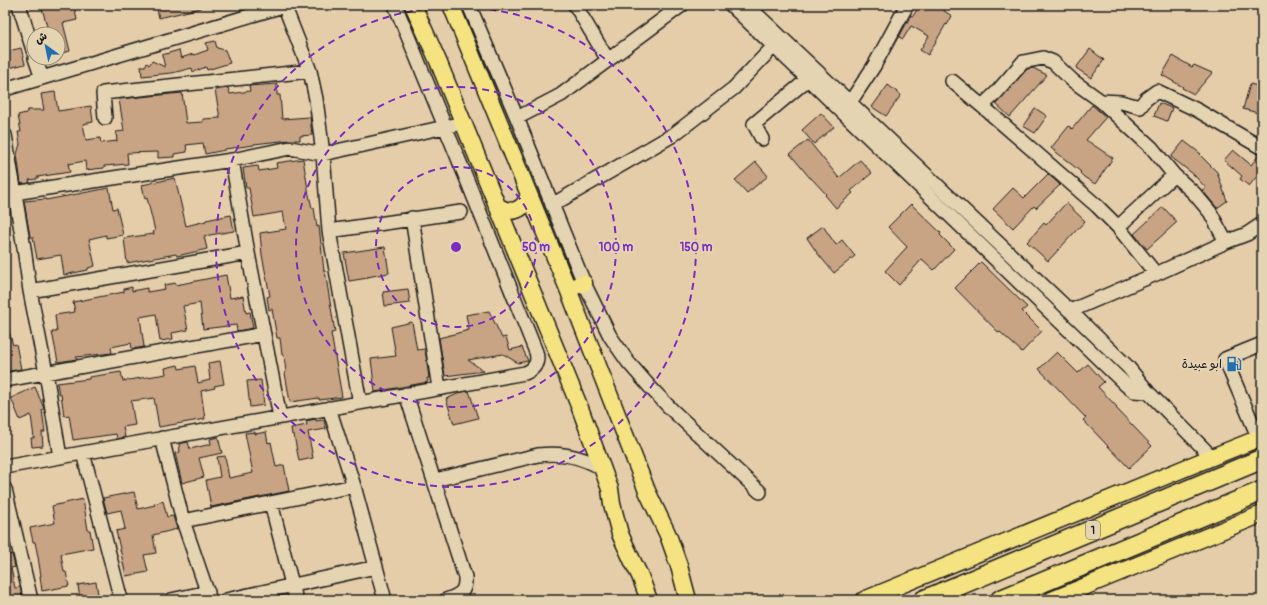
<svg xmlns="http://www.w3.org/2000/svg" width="1267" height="605" viewBox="0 0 1267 605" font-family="Pangolin,'Playpen Sans Arabic',sans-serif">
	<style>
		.building { fill: #c8a485; stroke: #1c1c1c }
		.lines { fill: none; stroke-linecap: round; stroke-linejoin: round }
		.minor-casing { stroke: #1c1c1c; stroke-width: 16 }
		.major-casing { stroke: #1c1c1c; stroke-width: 19 }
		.highway-casing { stroke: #1c1c1c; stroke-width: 22 }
		.minor { stroke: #e5d4b1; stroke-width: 13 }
		.major { stroke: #f5e381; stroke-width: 16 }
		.highway { stroke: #f5e381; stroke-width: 19 }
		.ring { fill: none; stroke: #7b2cbf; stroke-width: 2; stroke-dasharray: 7 5 }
		.labels { text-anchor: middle; stroke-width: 4; stroke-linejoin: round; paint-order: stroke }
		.shield { fill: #e5d4b1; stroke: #585349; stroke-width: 1 }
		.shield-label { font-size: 11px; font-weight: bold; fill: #1c1c1c }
		.poi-label { font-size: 12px; fill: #1c1c1c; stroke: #e5d4b1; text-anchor: end }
		.centre { fill: #7b2cbf; stroke: #e5d4b1; stroke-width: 2 }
		.ring-label { font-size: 12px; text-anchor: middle; font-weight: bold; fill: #7b2cbf; stroke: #e5d4b1; stroke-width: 4; stroke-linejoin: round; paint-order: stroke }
	</style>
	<rect width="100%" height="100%" fill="#e6cdaa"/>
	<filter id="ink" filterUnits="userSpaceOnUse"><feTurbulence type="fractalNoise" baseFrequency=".025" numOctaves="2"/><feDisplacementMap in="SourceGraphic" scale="8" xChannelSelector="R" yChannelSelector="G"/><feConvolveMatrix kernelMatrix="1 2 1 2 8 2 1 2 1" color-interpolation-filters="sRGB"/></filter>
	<g filter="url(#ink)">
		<path class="building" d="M 45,5 L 74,5 L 77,20 L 63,23 L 70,51 L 58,54 L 58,34 L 49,34 L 42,8 Z
			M 156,5 L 200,5 L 201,8 L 159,18 Z
			M 920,5 L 947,5 L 944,11 L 952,16 L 947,25 L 946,24 L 928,55 L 920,50 L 929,36 L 911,26 L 903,39 L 899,37 L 911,15 L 913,16 Z
			M 215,41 L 217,48 L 225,50 L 230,63 L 207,70 L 206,67 L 193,72 L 192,68 L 172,73 L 171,73 L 142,76 L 141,66 L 145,66 L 147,63 L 149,65 L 152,61 L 165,67 L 162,55 L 179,50 L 181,58 L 193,54 L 194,55 L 208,50 L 206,43 Z
			M 21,48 L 25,64 L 5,69 L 5,52 Z
			M 1090,49 L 1104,60 L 1091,78 L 1076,68 Z
			M 1173,56 L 1192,67 L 1194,65 L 1212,73 L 1194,94 L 1182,88 L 1183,87 L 1162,75 Z
			M 1033,68 L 1047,75 L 1010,117 L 996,104 L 1027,69 Z
			M 277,84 L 277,95 L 280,95 L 282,119 L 310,117 L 312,135 L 300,136 L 300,140 L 289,140 L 254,144 L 254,145 L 225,149 L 225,150 L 205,154 L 203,143 L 186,145 L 187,152 L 174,154 L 174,157 L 158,158 L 158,152 L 127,153 L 128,164 L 104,166 L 104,168 L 86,170 L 85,161 L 68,164 L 70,172 L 37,177 L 37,179 L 29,180 L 30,183 L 21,184 L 17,154 L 20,144 L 18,132 L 21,132 L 18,115 L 26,113 L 28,110 L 44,110 L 41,94 L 55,92 L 58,111 L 91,106 L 93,122 L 83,124 L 86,140 L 100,138 L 101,143 L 117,141 L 116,132 L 124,131 L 119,99 L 182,93 L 186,123 L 203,122 L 203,119 L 220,118 L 215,90 L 228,88 L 230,94 L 250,91 L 249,86 Z
			M 1250,84 L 1262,87 L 1262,114 L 1243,109 Z
			M 888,85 L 901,95 L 886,116 L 872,107 Z
			M 1159,103 L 1172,108 L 1167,121 L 1154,116 Z
			M 1092,105 L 1106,117 L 1086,140 L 1113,158 L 1095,184 L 1084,177 L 1080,173 L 1081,172 L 1051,148 L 1069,126 L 1072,129 Z
			M 1035,108 L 1047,116 L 1035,133 L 1023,126 Z
			M 821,113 L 834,127 L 814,144 L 802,130 Z
			M 808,140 L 839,178 L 860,160 L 872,173 L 851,191 L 853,193 L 836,208 L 825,195 L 826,194 L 811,178 L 810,178 L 790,154 Z
			M 1184,141 L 1201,154 L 1200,155 L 1217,172 L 1227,201 L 1217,208 L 1202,190 L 1206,188 L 1193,174 L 1171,157 Z
			M 1233,150 L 1251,165 L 1259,155 L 1262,156 L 1262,170 L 1249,186 L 1240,179 L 1242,176 L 1224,160 Z
			M 303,159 L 309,195 L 312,208 L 314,208 L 317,227 L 319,226 L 324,271 L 325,271 L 335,332 L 331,333 L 342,397 L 319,400 L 319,398 L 290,402 L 285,373 L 286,372 L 284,355 L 282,355 L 280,338 L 277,338 L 272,309 L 269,310 L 267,297 L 270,296 L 262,255 L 260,233 L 286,229 L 283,212 L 254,217 L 249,188 L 246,188 L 243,168 L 258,166 L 259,171 L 277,168 L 276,163 Z
			M 756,162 L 768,176 L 747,193 L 735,180 Z
			M 1048,174 L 1060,185 L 1036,208 L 1034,206 L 1013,228 L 993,209 L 1013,188 L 1024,198 Z
			M 175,178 L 186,226 L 206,221 L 206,220 L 231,215 L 234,231 L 204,236 L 207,249 L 177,256 L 176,254 L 127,263 L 124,238 L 154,234 L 153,232 L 155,231 L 147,198 L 145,199 L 142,185 Z
			M 109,188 L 113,209 L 117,208 L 123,235 L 106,238 L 106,235 L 89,239 L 95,266 L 88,268 L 88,270 L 64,275 L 61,255 L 37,259 L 33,237 L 30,237 L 24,201 L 46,199 L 46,200 Z
			M 1066,203 L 1085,221 L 1048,261 L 1027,242 L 1044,223 L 1046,225 Z
			M 911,204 L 941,233 L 940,235 L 954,249 L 934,270 L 922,259 L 899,285 L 885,271 L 907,247 L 888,227 Z
			M 1163,207 L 1177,222 L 1147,249 L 1134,234 Z
			M 823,226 L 836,245 L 842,240 L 855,256 L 834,273 L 818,254 L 807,238 Z
			M 385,247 L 389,273 L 367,277 L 368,278 L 349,281 L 344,253 Z
			M 981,262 L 1027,307 L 1022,311 L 1042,331 L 1022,352 L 1000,332 L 999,333 L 955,288 Z
			M 226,275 L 230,298 L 243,296 L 246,313 L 250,312 L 253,328 L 237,331 L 236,325 L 203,329 L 200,303 L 183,306 L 188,330 L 172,333 L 173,339 L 160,341 L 156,314 L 140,317 L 144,347 L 132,349 L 131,343 L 111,347 L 112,353 L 76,357 L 77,359 L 58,362 L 52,332 L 57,332 L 55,315 L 75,312 L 73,302 L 124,292 L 124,289 L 132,287 L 132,291 L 147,288 L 147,292 L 165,289 L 164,285 L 176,283 L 176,285 Z
			M 408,289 L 410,303 L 385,306 L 383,292 Z
			M 489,311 L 502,338 L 506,337 L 510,350 L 522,347 L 528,361 L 518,363 L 503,354 L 468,360 L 484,371 L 445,376 L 439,338 L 469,330 L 466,315 Z
			M 412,322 L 417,350 L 425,349 L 429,378 L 427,378 L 428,382 L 375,392 L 371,359 L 396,356 L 391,327 Z
			M 7,325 L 13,345 L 16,344 L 21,369 L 5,372 L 5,326 Z
			M 1057,352 L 1078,373 L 1088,364 L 1104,382 L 1098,387 L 1117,407 L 1116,408 L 1152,446 L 1129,468 L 1083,420 L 1086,418 L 1039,369 Z
			M 220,361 L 224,384 L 214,386 L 215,388 L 201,391 L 205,419 L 159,427 L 154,398 L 131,401 L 135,425 L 123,427 L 125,437 L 117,439 L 116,434 L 73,440 L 69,415 L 64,416 L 61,394 L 59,394 L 57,383 L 89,379 L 89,377 L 121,372 L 123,381 L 166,374 L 165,368 L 178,365 L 179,369 L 195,366 L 198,383 L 210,380 L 208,363 Z
			M 261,380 L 264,405 L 250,407 L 247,381 Z
			M 35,387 L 43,406 L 44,409 L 42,410 L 45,432 L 42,432 L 43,446 L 32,447 L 31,438 L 34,438 L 31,415 L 20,420 L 11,398 Z
			M 469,391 L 478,418 L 454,424 L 446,399 L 462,392 Z
			M 316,419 L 316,421 L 324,420 L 326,429 L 308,432 L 313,458 L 299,461 L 294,435 L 292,435 L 291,428 L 307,425 L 306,421 Z
			M 255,432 L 255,434 L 266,432 L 268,443 L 271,442 L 276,467 L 284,465 L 289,491 L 211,507 L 206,480 L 220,477 L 217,457 L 225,456 L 229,478 L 253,473 L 245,433 Z
			M 218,437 L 222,453 L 199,458 L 204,477 L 182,483 L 175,453 L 180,452 L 179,444 L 188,442 L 190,449 L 211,444 L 210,439 Z
			M 134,492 L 138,509 L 155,505 L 154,504 L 163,501 L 167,517 L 173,516 L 177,529 L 153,535 L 156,553 L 144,555 L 148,572 L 126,576 L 116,531 L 125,529 L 121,510 L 107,513 L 103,498 Z
			M 83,499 L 88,530 L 90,530 L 93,548 L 61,554 L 64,572 L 66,572 L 69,586 L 42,591 L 40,576 L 41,576 L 38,557 L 35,542 L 33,542 L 30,528 L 55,523 L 52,506 Z
			M 12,554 L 15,567 L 11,568 L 15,588 L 20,587 L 23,600 L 5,600 L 5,556 Z
			M 96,582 L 99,600 L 80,600 L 78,585 Z"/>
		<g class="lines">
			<g class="minor-casing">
				<path id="minor" d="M 19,5 L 34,53
					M 284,5 L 310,71 L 316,99 L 323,154 L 329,231 L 360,403
					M 469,5 L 517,118 L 584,283 L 610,336 L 628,362 L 649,386 L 671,409 L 760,492
					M 575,5 L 608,60
					M 731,5 L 1126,385 L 1134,391 L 1148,392
					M 747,5 L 1070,311 L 1128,367 L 1148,392 L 1212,457
					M 35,58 L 42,78
					M 952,81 L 982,106 L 1097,206 L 1118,227 L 1156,274
					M 5,89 L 286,5
					M 1101,101 L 1121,102 L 1140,107 L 1146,99 L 1157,91 L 1197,110 L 1262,148
					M 982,106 L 996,93 L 1023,62 L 1043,58 L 1053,62 L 1073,81 L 1101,101 L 1152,148 L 1174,175 L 1194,193 L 1210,212 L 1226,242 L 1247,234 L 1262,224
					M 845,110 L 874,66 L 907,5
					M 105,118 L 103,93 L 310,71
					M 517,118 L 561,95 L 682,5
					M 5,135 L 24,248 L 30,291 L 46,373 L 60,457
					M 762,139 L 754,124 L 808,79
					M 232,160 L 248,253 L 280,417
					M 14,193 L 232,160 L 290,148 L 323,154 L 463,123
					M 552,205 L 673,135 L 734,88 L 774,46
					M 412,218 L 439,388
					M 1118,227 L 1174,175
					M 329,231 L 461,212
					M 30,291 L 248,253
					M 1070,311 L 1156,274 L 1226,242
					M 5,380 L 264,334
					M 406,394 L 465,577 C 466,593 459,595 446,600
					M 329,408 L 354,486 L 385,600
					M 162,438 L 183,521 L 210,600
					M 1259,439 L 1225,359 L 1262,344
					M 83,453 L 121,600
					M 5,467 L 525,373 C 535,369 539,362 536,352 L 467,180 L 395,5
					M 435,480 L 538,455 C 562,452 582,456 603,469
					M 5,489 L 31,600
					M 271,503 L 296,600
					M 183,521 L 354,486
					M 171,600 L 208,592
					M 226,600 L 376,567"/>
			</g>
			<g class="major-casing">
				<path id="major" d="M 413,5 L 438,61 L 580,408 L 610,489 L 612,504 L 620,534 L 633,562 L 640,576 L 649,600
					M 451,5 L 568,289 L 647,491 L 668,535 L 679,566 L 688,600
					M 497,206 C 512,215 524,211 529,194
					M 568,289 L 584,283
					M 864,600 L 1212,457 L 1262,437
					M 1052,600 L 1262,514"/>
			</g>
			<g class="highway-casing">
				<path id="highway" d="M 924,600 L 1262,459
					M 1000,600 L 1262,491"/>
			</g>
			<use href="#minor" class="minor"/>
			<use href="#major" class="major"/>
			<use href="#highway" class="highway"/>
		</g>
	</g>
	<g class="ring">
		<circle cx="456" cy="247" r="80"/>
		<circle cx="456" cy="247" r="160"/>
		<circle cx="456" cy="247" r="240"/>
	</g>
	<defs>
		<g id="fuel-bare" transform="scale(1.2)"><path d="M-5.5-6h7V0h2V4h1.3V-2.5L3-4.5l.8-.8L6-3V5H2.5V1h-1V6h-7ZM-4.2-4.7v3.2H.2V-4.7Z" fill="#1f6fb2" stroke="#e5d4b1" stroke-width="2.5" paint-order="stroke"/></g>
	</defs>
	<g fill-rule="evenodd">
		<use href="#fuel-bare" x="1234" y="364"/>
	</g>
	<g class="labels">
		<rect class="shield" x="1086" y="521" width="14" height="18" rx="3"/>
		<g class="shield-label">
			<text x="1093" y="534">1</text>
		</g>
		<g class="poi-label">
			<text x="1222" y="368">ابو عبيدة</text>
		</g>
	</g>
	<circle cx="456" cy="247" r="6" class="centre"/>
	<g class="ring-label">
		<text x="536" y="251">50 m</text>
		<text x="616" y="251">100 m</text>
		<text x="696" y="251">150 m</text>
	</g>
	<rect width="1267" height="605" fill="none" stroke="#e5d4b1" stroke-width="20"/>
	<rect x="10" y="10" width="1247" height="585" fill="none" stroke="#1c1c1c" stroke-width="1.5" filter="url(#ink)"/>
	<g transform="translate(46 46) rotate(327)"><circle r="19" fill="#e5d4b1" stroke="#958a75"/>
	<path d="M0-3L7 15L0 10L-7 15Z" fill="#1f6fb2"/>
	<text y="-6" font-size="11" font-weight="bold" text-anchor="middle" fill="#1c1c1c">ش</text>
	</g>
</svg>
